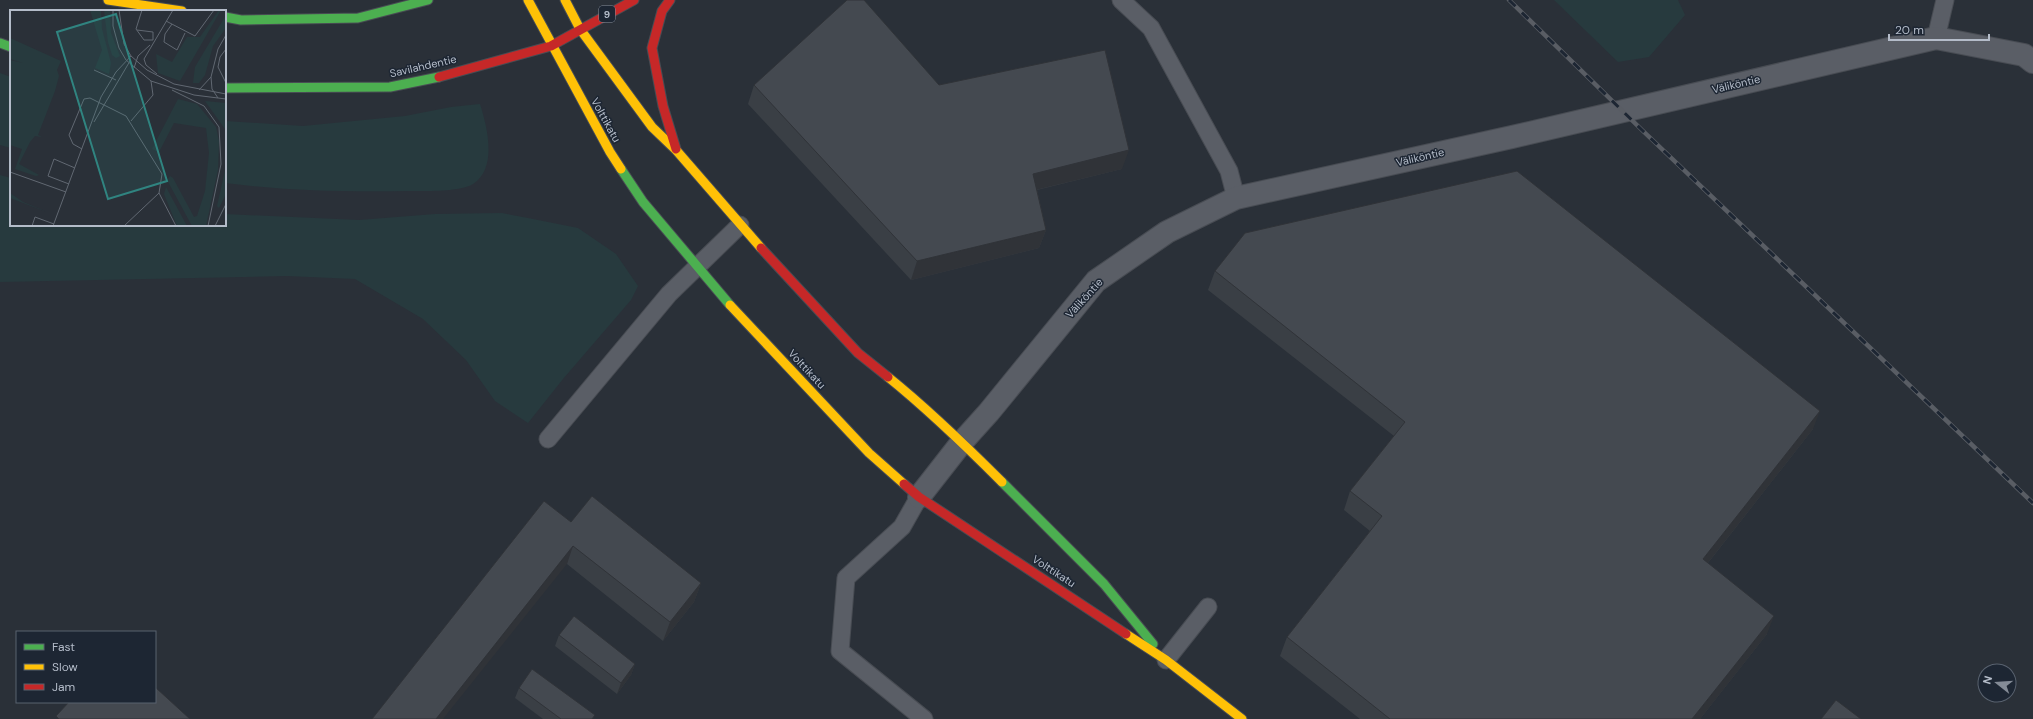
<svg xmlns="http://www.w3.org/2000/svg" width="2033" height="719" viewBox="0 0 2033 719" font-family="'DM Sans',sans-serif">
	<style>
		.green { fill: #273a3e }
		.lines { fill: none; stroke-linecap: round; stroke-linejoin: round }
		.lane-casing { stroke: #484c53; stroke-width: 19 }
		.street-casing { stroke: #484c53; stroke-width: 24 }
		.fast-casing { stroke: #484c53; stroke-width: 11 }
		.slow-casing { stroke: #484c53; stroke-width: 11 }
		.jam-casing { stroke: #484c53; stroke-width: 11 }
		.lane { stroke: #5a5e66; stroke-width: 17 }
		.street { stroke: #5a5e66; stroke-width: 22 }
		.fast { stroke: #4caf50; stroke-width: 9 }
		.slow { stroke: #ffc107; stroke-width: 9 }
		.jam { stroke: #c62828; stroke-width: 9 }
		.rail-casing { stroke: #595d64; stroke-width: 4.5 }
		.rail { stroke: #1d2633; stroke-width: 3; stroke-dasharray: 9; stroke-linecap: butt }
		.wall { fill: #3a3f45 }
		.shaded-wall { fill: #303338 }
		.building { fill: #444950; stroke: #303338 }
		.labels { text-anchor: middle; stroke-width: 3; stroke-linejoin: round; paint-order: stroke }
		.shield { fill: #1d2633; stroke: #878f9c; stroke-width: 1 }
		.shield-label { font-size: 10px; font-weight: bold; fill: #b4bcc9 }
		.street-label { font-size: 11px; fill: #b4bcc9; stroke: #1d2633 }
		.inset-road { fill: none; stroke: #616872; stroke-width: 1 }
		.view { fill: #308480; fill-opacity: 0.15; stroke: #308480; stroke-width: 2 }
		.inset-edge { fill: none; stroke: #b4bcc9; stroke-width: 2 }
	</style>
	<rect width="100%" height="100%" fill="#2a3038"/>
	<path class="green" d="M 1554,0 L 1678,0 L 1685,15 L 1649,57 L 1618,62 Z
		M 0,73 L 11,77 L 11,148 L 0,145 Z
		M 480,104 C 487,126 498,168 473,184 C 460,192 426,191 410,191 C 346,192 289,191 225,183 L 225,121 L 303,126 L 405,116 L 451,107 Z
		M 0,175 L 11,178 L 11,225 L 225,225 L 225,214 L 359,220 L 435,214 L 502,213 L 528,218 L 578,228 L 616,254 L 638,286 L 631,300 L 563,379 L 528,423 L 495,401 L 466,360 L 423,319 L 355,279 L 287,276 L 0,282 Z"/>
	<g class="lines">
		<g class="lane-casing">
			<path id="lane" d="M 1121,0 L 1151,28 L 1229,171 L 1236,198
				M 1936,38 L 1945,0
				M 548,439 L 669,294 L 740,225
				M 919,497 L 902,527 L 846,578 L 840,651 L 924,719
				M 1166,660 L 1208,607"/>
		</g>
		<g class="street-casing">
			<path id="street" d="M 919,497 L 962,442 L 989,412 L 1096,281 L 1167,232 L 1236,198 L 1512,137 L 1936,38 L 2024,55 L 2033,62"/>
		</g>
		<g class="fast-casing">
			<path id="fast" d="M 225,17 L 241,20 L 358,18 L 428,0
				M 0,43 L 11,47
				M 225,88 L 390,87 L 439,77
				M 621,169 L 643,202 L 730,305
				M 1002,482 L 1104,584 L 1153,644"/>
		</g>
		<g class="slow-casing">
			<path id="slow" d="M 108,0 L 182,11
				M 528,0 L 610,152 L 621,169
				M 565,0 L 580,29 L 652,127 L 676,150 L 761,248
				M 730,305 L 869,453 L 904,484
				M 888,377 C 929,410 966,446 1002,482
				M 1126,634 L 1166,660 L 1242,719"/>
		</g>
		<g class="jam-casing">
			<path id="jam" d="M 670,0 L 662,11 L 652,48 L 663,106 L 676,149
				M 439,77 L 551,46 L 634,0
				M 761,248 L 858,353 L 888,377
				M 904,484 L 919,497 L 1126,634"/>
		</g>
		<use href="#lane" class="lane"/>
		<use href="#street" class="street"/>
		<use href="#fast" class="fast"/>
		<use href="#slow" class="slow"/>
		<use href="#jam" class="jam"/>
		<g class="rail-casing">
			<path id="rail" d="M 1509,0 L 1643,131 L 2033,503"/>
		</g>
		<use href="#rail" class="rail"/>
	</g>
	<path class="wall" d="M 754,85 L 939,85 L 1122,169 L 1037,190 L 1046,230 L 1039,248 L 911,280 L 748,104 Z
		M 1215,271 L 1813,429 L 1708,563 L 1767,634 L 1700,719 L 1360,719 L 1280,656 L 1287,637 L 1370,531 L 1344,510 L 1350,491 L 1394,436 L 1208,290 Z
		M 571,522 L 701,583 L 694,602 L 663,641 L 567,564 Z
		M 559,635 L 635,664 L 631,675 L 617,694 L 555,646 Z
		M 519,688 L 593,719 L 543,719 L 515,698 Z"/>
	<path class="shaded-wall" d="M 1129,150 L 1122,169 L 1027,192 L 1033,174 Z
		M 1046,230 L 1039,248 L 911,280 L 917,261 Z
		M 1820,411 L 1813,429 L 1696,578 L 1703,559 Z
		M 573,546 L 567,564 L 443,719 L 436,719 Z
		M 701,583 L 694,602 L 663,641 L 670,622 Z
		M 1774,616 L 1767,634 L 1700,719 L 1692,719 Z
		M 635,664 L 631,675 L 617,694 L 621,683 Z"/>
	<path class="building" d="M 847,0 L 864,0 L 939,85 L 1105,50 L 1129,150 L 1033,174 L 1046,230 L 917,261 L 754,85 Z
		M 1517,171 L 1820,411 L 1703,559 L 1774,616 L 1692,719 L 1390,719 L 1287,637 L 1382,516 L 1350,491 L 1405,422 L 1215,271 L 1245,233 Z
		M 592,496 L 701,583 L 670,622 L 573,546 L 436,719 L 372,719 L 544,501 L 571,522 Z
		M 574,616 L 635,664 L 621,683 L 559,635 Z
		M 532,669 L 595,715 L 592,719 L 561,719 L 519,688 Z
		M 155,687 L 190,719 L 59,719 L 56,716 L 69,702 L 155,702 Z
		M 1836,700 L 1861,719 L 1821,719 Z"/>
	<g class="labels">
		<rect class="shield" x="599" y="6" width="16" height="16" rx="3"/>
		<g class="shield-label">
			<text x="607" y="18">9</text>
		</g>
		<g class="street-label">
			<text transform="translate(423 66) rotate(-13)" y="4">Savilahdentie</text>
			<text transform="translate(1736 84) rotate(-13)" y="4">Väliköntie</text>
			<text transform="translate(606 120) rotate(61)" y="4">Volttikatu</text>
			<text transform="translate(1420 157) rotate(-13)" y="4">Väliköntie</text>
			<text transform="translate(1084 298) rotate(-48)" y="4">Väliköntie</text>
			<text transform="translate(807 369) rotate(47)" y="4">Volttikatu</text>
			<text transform="translate(1054 571) rotate(33)" y="4">Volttikatu</text>
		</g>
	</g>
	<g transform="translate(10 10)">
		<rect width="216" height="216" fill="#2a3038"/>
		<path d="M 80,0 L 91,0 L 92,19 L 101,53 L 99,64 L 85,58 L 92,40 ZM 94,0 L 100,0 L 101,23 L 110,46 L 106,48 L 102,45 L 98,32 ZM 209,0 L 211,0 L 170,71 L 148,63 L 146,44 L 162,52 L 177,27 L 190,27 ZM 216,5 L 216,18 L 203,36 L 195,65 L 189,73 L 183,73 L 185,57 ZM 0,28 L 51,51 L 47,60 L 49,66 L 45,81 L 28,125 L 32,127 L 25,126 L 20,132 L 9,154 L 29,165 L 26,166 L 5,159 L 12,139 L 0,135 L 0,50 L 13,53 L 0,49 ZM 168,89 L 187,94 L 206,117 L 209,131 L 208,160 L 196,216 L 182,216 L 157,170 L 160,166 L 163,168 L 184,207 L 187,206 L 195,181 L 199,143 L 196,118 L 164,113 L 149,142 L 142,139 ZM 195,91 L 216,93 L 216,184 L 209,198 L 207,196 L 216,156 L 215,119 ZM 156,177 L 177,216 L 167,216 L 154,184 ZM 0,183 L 13,192 L 37,202 L 0,188 Z" fill="#273a3e"/>
		<path class="inset-road" d="M 103,0 L 103,16 L 109,38 L 116,50 L 141,71 L 184,85 L 216,89M 109,0 L 114,34 L 121,46 L 137,60 L 164,74 L 216,84M 156,11 L 185,26 L 204,0M 162,14 L 155,24 L 154,32 L 167,40 L 175,23M 127,20 L 143,22 L 143,30 L 134,30 L 126,19 L 132,0M 216,39 L 210,47 L 208,57 L 216,73M 124,58 L 128,46 L 140,35M 84,60 L 106,70M 147,64 L 136,55 L 134,49 L 163,0M 162,80 L 194,96 L 209,117 L 211,154 L 198,216M 189,80 L 201,67M 208,88 L 202,79 L 201,67 L 208,39 L 216,25M 121,111 L 143,85 L 141,71M 84,112 L 120,51M 72,139 L 63,134 L 59,125 L 74,89 L 80,88 L 116,106 L 152,164 L 149,183 L 114,216M 0,162 L 56,182M 59,174 L 38,166 L 44,149 L 65,158M 149,183 L 166,216M 22,216 L 25,207 L 44,214M 43,216 L 91,87 L 106,62 L 121,46M 205,216 L 216,194"/>
		<path class="view" d="M 106,4 L 157,171 L 98,189 L 47,22 Z"/>
		<rect width="216" height="216" class="inset-edge"/>
	</g>
	<rect x="16" y="631" width="140" height="72" fill="#1d2633" stroke="#59626f"/>
	<rect x="24" y="644" width="20" height="6" fill="#4caf50" stroke="#59626f"/>
	<text x="52" y="651" font-size="12" fill="#b4bcc9">Fast</text>
	<rect x="24" y="664" width="20" height="6" fill="#ffc107" stroke="#59626f"/>
	<text x="52" y="671" font-size="12" fill="#b4bcc9">Slow</text>
	<rect x="24" y="684" width="20" height="6" fill="#c62828" stroke="#59626f"/>
	<text x="52" y="691" font-size="12" fill="#b4bcc9">Jam</text>
	<g transform="translate(1997 683) rotate(287)"><circle r="19" fill="#1d2633" stroke="#59626f"/>
	<path d="M0-3L7 15L0 10L-7 15Z" fill="#848b96"/>
	<text y="-6" font-size="11" font-weight="bold" text-anchor="middle" fill="#b4bcc9">N</text>
	</g>
	<path d="M1889 34v6h100v-6" fill="none" stroke="#b4bcc9" stroke-width="2"/>
	<text x="1895" y="34" font-size="12" fill="#b4bcc9" stroke="#1d2633" stroke-width="3" paint-order="stroke">20 m</text>
</svg>
